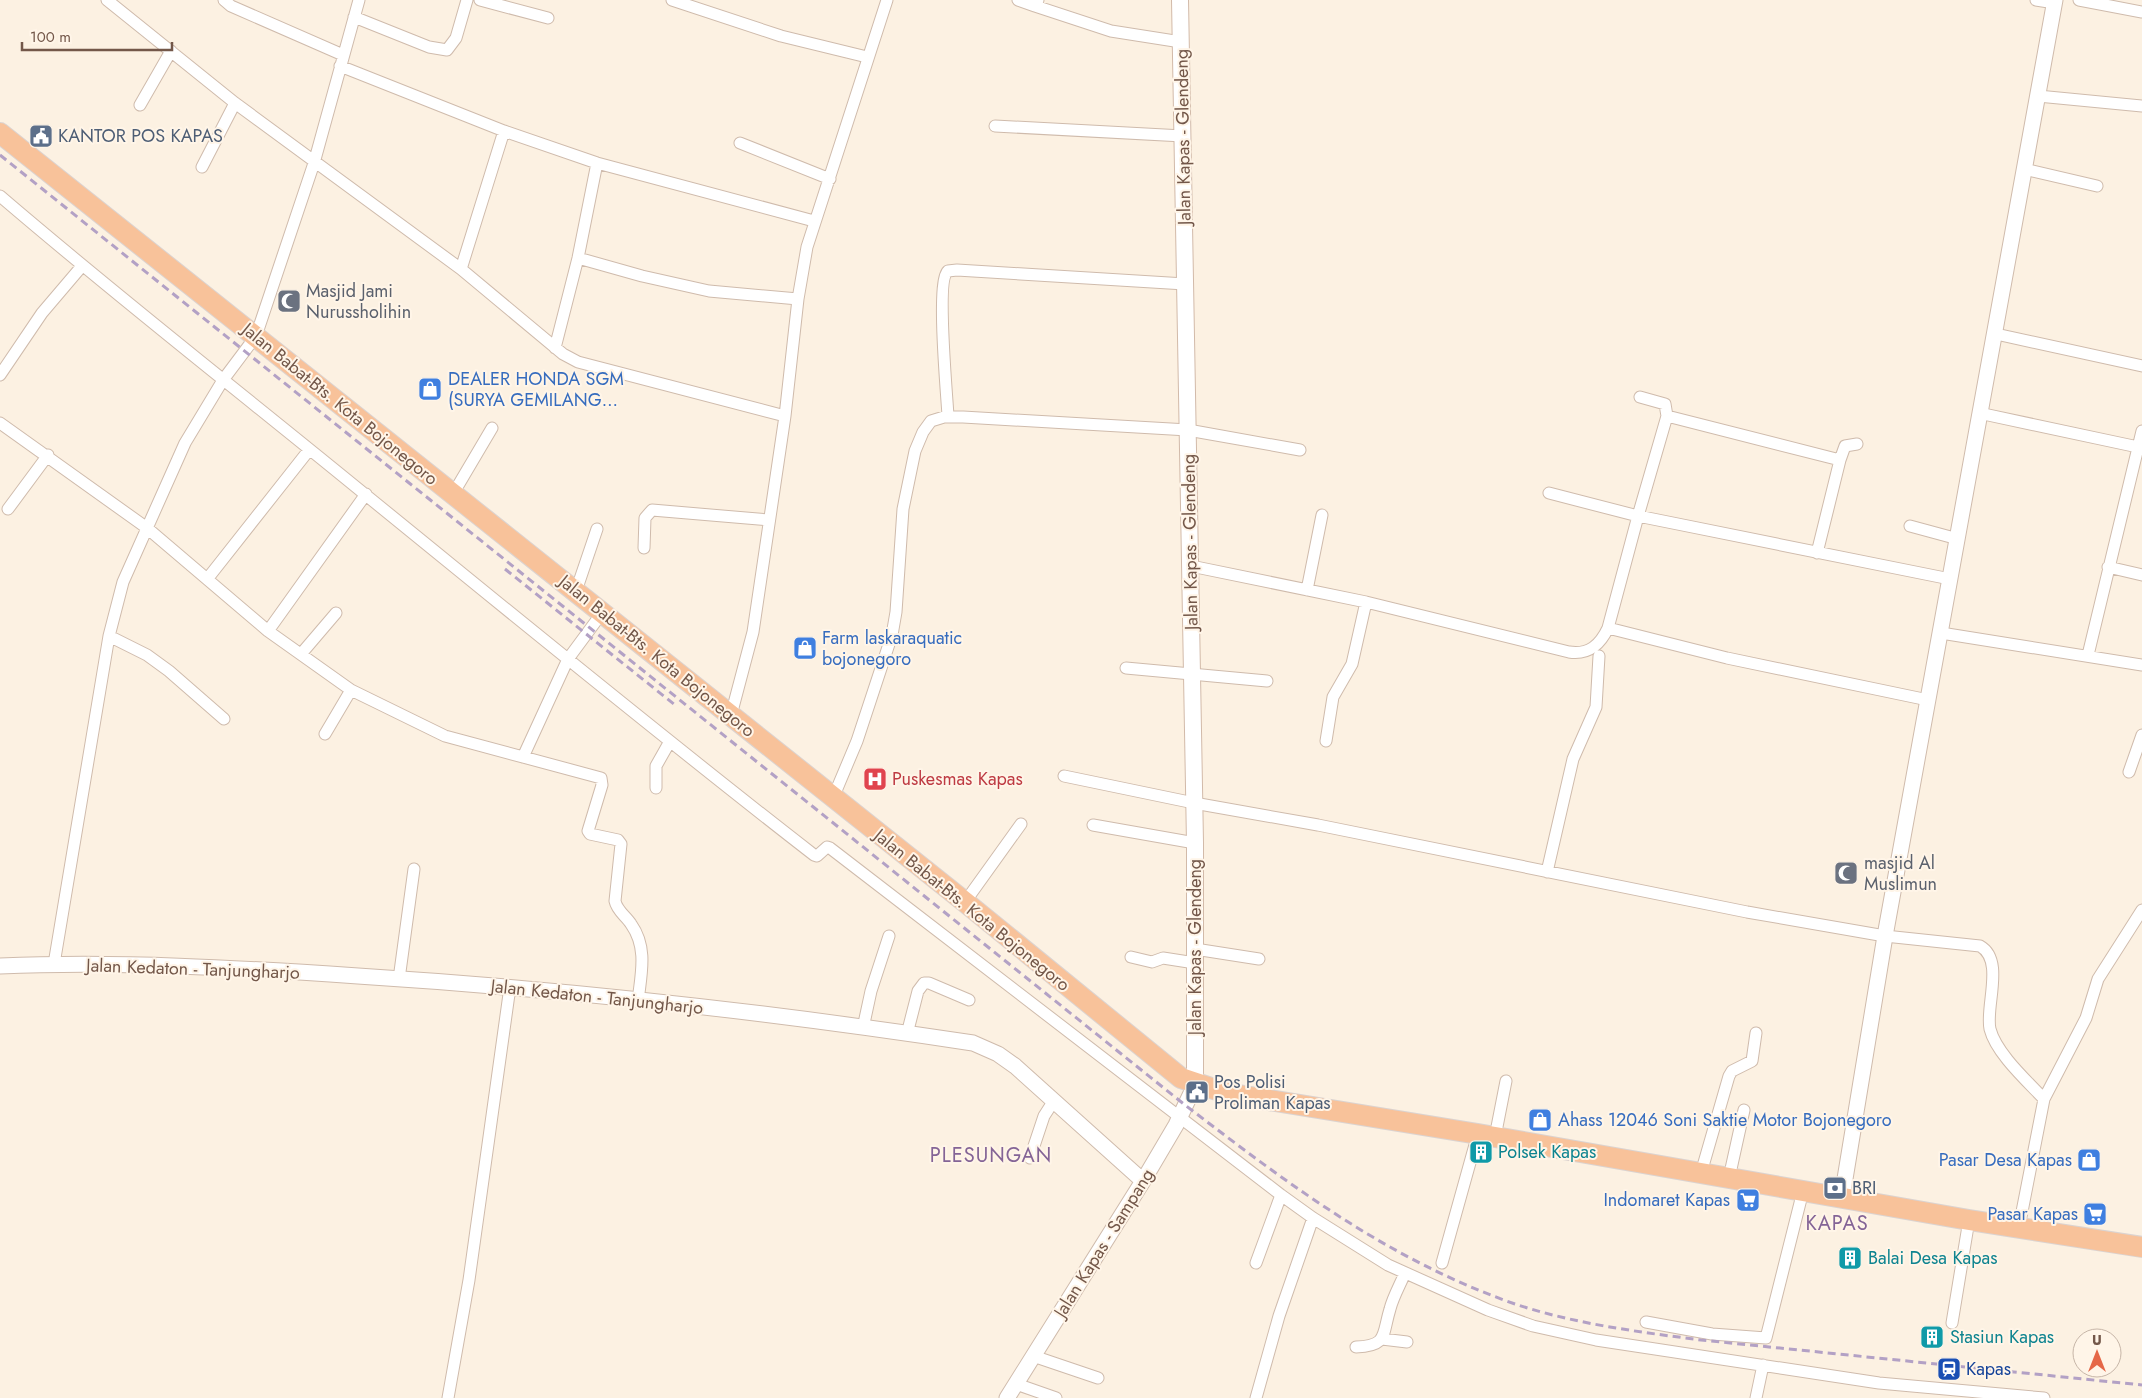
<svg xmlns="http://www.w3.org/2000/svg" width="2142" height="1398" viewBox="0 0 2142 1398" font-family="Jost,sans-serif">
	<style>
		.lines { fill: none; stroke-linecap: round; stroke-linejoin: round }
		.minor-casing { stroke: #cfbbac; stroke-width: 13 }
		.tertiary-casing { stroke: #cfbbac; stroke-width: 17 }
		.secondary-casing { stroke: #d2baa9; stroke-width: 18 }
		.trunk-casing { stroke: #dbd3d0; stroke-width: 22 }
		.minor { stroke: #fff; stroke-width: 11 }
		.tertiary { stroke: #fff; stroke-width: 15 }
		.secondary { stroke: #fff; stroke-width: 16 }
		.trunk { stroke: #f8c29a; stroke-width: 20 }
		.rail { stroke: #b3a1c5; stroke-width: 3; stroke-dasharray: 8 5; stroke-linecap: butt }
		.labels { text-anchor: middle; stroke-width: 4; stroke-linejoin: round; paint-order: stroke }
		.service-label { font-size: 18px; fill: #4e5e75; stroke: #fff5e8; text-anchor: start }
		.street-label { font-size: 18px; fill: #735749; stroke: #fff5e8 }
		.worship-label { font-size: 18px; fill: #5b616d; stroke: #fff5e8; text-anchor: start }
		.shop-label { font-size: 18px; fill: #366cbe; stroke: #fff5e8; text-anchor: start }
		.health-label { font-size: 18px; fill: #be3a42; stroke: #fff5e8; text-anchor: start }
		.culture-label { font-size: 18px; fill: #0d838f; stroke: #fff5e8; text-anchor: start }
		.transit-label { font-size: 18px; fill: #164399; stroke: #fff5e8; text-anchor: start }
		.quarter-label { font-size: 20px; letter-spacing: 1px; fill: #846496; stroke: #fff5e8 }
	</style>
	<rect width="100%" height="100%" fill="#fcf1e2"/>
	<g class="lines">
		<g class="minor-casing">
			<path id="minor" d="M 107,0 L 235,103 L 461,269 L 563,354 L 578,362 L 785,416
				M 224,0 L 231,6 L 343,55
				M 480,0 L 548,18
				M 672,0 L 781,36 L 867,57
				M 1018,0 L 1035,6 L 1038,0
				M 2036,0 L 2055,3
				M 2079,0 L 2142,12
				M 1035,6 L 1111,31 L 1181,42
				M 354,17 L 429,47 L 447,50 L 456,38 L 467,0
				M 340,66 L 504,131 L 597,163 L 814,221
				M 2038,96 L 2142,106
				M 140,105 L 171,51
				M 995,126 L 1183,136
				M 740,143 L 830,179
				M 202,167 L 235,103
				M 2024,169 L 2097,186
				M 0,196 C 120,299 245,396 367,496 C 516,617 663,738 814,855 L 817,856 L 827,847 L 830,848 L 1281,1195 L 1313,1218 L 1388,1265 L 1488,1310 L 1533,1326 L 1596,1340 L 1879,1383 L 2044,1398
				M 578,258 L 642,276 L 709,291 L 798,299
				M 461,269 L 504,131
				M 1996,334 L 2142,366
				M 555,348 L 578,258 L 597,163
				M 0,375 L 42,313 L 82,266
				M 1640,397 L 1665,404 L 1667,416
				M 1979,413 L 2138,447
				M 948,416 C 947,396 936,280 948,271 L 957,270 L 1185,284
				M 0,423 L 147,528 L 268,631 L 351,690 L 445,736 L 601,778 L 602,785 L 588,831 L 590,834 L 618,840 L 621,844 L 615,901 C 617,911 626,916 631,924 C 648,948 641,974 638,1001
				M 1840,460 L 1845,446 L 1857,444
				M 1549,493 L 1638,516 L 1667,416 L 1840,460 L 1817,553
				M 453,494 L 492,428
				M 8,509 L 48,455
				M 1910,526 L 1958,539
				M 644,548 L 645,518 L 652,510 L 769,520
				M 1191,566 L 1366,602 L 1569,652 C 1589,655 1600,645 1608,628 L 1727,658 L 1928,700
				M 2108,567 L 2142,575
				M 208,578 L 309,450
				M 1307,590 L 1322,515
				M 576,591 L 597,529
				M 1608,628 L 1638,516 L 1950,579
				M 268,631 L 366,494
				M 1941,633 L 2142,665
				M 109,636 L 147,655 L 169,671 L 224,719
				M 301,654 L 336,613
				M 2088,655 L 2142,431
				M 1126,668 L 1267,681
				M 731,715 L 753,632 L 785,416 L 798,299 L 807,247 L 887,0
				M 325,734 L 351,690
				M 1326,741 L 1333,697 L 1352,664 L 1366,602
				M 523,757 L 568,659 L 602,613
				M 2129,772 L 2142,735
				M 1064,776 L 1194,803 L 1318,825 L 1747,912 L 1885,936 L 1980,946 C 2005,960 1985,1007 1990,1029 C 1996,1053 2027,1081 2044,1099 L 2019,1227
				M 656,788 L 656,766 L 669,743
				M 833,798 L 857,741 L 892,635 L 896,612 L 903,509 L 915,451 L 923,432 L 931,421 L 944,417 L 963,417 L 1188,430 L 1300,450
				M 1093,825 L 1195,843
				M 1547,872 L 1573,759 L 1596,707 L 1599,656
				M 965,902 L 1021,824
				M 1195,949 L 1259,959
				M 1131,957 L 1152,962 L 1163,958 L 1195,963
				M 54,964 L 109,636 L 123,582 L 185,443 L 223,380 L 256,336 L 314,163 L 359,0
				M 399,979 L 414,869
				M 863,1028 L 871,991 L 889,936
				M 907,1034 L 918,991 L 924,983 L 929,983 L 969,1000
				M 2044,1099 L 2086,1018 L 2098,979 L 2142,910
				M 1495,1137 L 1506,1081
				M 1030,1158 L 1044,1116 L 1053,1102
				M 1701,1173 L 1729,1076 L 1732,1071 L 1752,1061 L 1756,1033
				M 1729,1178 L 1744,1110
				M 1256,1263 L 1281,1195
				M 1442,1263 L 1478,1134
				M 1646,1322 L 1712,1334 L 1766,1338 L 1803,1191
				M 1952,1323 L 1969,1220
				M 1382,1339 L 1407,1342
				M 1356,1347 C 1388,1346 1382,1335 1390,1309 C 1393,1297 1400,1285 1405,1273
				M 1033,1356 L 1098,1378
				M 1016,1384 L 1056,1398
				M 448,1398 L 469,1280 L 510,987
				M 1256,1398 L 1279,1316 L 1313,1218
				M 1756,1398 L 1763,1365"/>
		</g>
		<g class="tertiary-casing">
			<path id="tertiary" d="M 0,966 C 119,961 239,968 358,976 C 564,989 769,1012 973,1043 L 998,1054 L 1015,1066 L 1143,1181
				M 1842,1197 L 1885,936 L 2055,0
				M 1007,1398 L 1143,1181 L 1176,1125 L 1195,1085"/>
		</g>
		<g class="secondary-casing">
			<path id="secondary" d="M 1180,0 L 1195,843 L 1195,1085"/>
		</g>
		<g class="trunk-casing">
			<path id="trunk" d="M 0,133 L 965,902 L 1181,1078 L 1226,1093 L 1478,1134 L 1969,1220 L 2142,1247"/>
		</g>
		<use href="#minor" class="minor"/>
		<use href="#tertiary" class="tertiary"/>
		<use href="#secondary" class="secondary"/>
		<use href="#trunk" class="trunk"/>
		<path class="rail" d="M 0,155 L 1185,1105 C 1291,1186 1387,1259 1515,1304 C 1575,1324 1639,1332 1701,1340 L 2142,1385
			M 505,569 L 675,705"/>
	</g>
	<defs>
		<g id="civic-square" transform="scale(1.25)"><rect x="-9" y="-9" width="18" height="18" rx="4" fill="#5c6f8a" stroke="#fff5e8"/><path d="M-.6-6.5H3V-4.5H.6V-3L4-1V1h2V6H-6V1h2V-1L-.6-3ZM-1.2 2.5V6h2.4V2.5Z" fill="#fff"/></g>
		<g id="mosque-square" transform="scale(1.25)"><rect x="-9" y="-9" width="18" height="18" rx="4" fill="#6b7280" stroke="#fff5e8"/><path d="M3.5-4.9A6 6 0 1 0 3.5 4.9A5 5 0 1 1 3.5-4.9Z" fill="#fff"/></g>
		<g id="shop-square" transform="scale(1.25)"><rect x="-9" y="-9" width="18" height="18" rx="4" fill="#3f7fe0" stroke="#fff5e8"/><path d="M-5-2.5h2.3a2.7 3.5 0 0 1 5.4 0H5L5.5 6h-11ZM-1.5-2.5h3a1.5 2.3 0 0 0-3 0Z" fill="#fff"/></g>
		<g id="hospital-square" transform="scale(1.25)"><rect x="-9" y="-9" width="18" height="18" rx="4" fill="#e0444e" stroke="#fff5e8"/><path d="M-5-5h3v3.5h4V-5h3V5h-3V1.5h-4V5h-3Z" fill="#fff"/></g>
		<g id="building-square" transform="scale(1.25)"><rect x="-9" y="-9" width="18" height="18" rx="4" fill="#0f9aa8" stroke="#fff5e8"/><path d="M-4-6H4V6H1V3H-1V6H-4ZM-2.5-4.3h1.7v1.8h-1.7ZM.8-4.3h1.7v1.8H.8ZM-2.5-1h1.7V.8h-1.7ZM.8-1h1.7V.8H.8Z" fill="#fff"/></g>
		<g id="bank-square" transform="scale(1.25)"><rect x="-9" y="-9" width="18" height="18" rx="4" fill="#5c6f8a" stroke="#fff5e8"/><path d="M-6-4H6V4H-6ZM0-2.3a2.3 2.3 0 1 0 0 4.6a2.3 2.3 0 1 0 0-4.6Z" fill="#fff"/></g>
		<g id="supermarket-square" transform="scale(1.25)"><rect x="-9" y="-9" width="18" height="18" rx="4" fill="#3f7fe0" stroke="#fff5e8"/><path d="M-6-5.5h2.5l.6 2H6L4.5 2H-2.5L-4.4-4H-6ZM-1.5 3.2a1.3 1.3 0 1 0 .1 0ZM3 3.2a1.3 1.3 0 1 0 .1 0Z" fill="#fff"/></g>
		<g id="station-square" transform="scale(1.25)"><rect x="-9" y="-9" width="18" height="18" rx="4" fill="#1a4fb4" stroke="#fff5e8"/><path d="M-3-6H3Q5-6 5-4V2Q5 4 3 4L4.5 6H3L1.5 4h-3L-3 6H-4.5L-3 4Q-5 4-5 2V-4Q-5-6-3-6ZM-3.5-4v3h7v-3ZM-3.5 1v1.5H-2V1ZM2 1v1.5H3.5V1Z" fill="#fff"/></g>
	</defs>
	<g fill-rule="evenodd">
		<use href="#civic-square" x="41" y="136"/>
		<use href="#mosque-square" x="289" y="301"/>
		<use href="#shop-square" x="430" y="389"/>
		<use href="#shop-square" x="805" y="648"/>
		<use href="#hospital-square" x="875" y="779"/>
		<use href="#mosque-square" x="1846" y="873"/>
		<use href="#civic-square" x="1197" y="1092"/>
		<use href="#shop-square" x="1540" y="1120"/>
		<use href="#building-square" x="1481" y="1152"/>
		<use href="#shop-square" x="2089" y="1160"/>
		<use href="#bank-square" x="1835" y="1188"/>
		<use href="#supermarket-square" x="1748" y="1200"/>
		<use href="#supermarket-square" x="2095" y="1214"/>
		<use href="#building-square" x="1850" y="1258"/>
		<use href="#building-square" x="1932" y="1337"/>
		<use href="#station-square" x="1949" y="1369"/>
	</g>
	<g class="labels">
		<g class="service-label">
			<text x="58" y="142">KANTOR POS KAPAS</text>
			<text x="1214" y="1088">Pos Polisi<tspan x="1214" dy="21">Proliman Kapas</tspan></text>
			<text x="1852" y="1194">BRI</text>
		</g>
		<g class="street-label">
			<text transform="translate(1183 137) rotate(-91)" y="6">Jalan Kapas - Glendeng</text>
			<text transform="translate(340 404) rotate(39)" y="6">Jalan Babat-Bts. Kota Bojonegoro</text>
			<text transform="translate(1190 542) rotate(-91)" y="6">Jalan Kapas - Glendeng</text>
			<text transform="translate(657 656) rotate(39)" y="6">Jalan Babat-Bts. Kota Bojonegoro</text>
			<text transform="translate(972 910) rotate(39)" y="6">Jalan Babat-Bts. Kota Bojonegoro</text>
			<text transform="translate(1195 947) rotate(-90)" y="6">Jalan Kapas - Glendeng</text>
			<text transform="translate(193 969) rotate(2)" y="6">Jalan Kedaton - Tanjungharjo</text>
			<text transform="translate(597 997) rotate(6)" y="6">Jalan Kedaton - Tanjungharjo</text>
			<text transform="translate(1104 1243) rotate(-58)" y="6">Jalan Kapas - Sampang</text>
		</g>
		<g class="worship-label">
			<text x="306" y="297">Masjid Jami<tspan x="306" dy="21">Nurussholihin</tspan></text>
			<text x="1864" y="869">masjid Al<tspan x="1864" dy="21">Muslimun</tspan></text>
		</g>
		<g class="shop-label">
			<text x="448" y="385">DEALER HONDA SGM<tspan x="448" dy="21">(SURYA GEMILANG…</tspan></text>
			<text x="822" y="644">Farm laskaraquatic<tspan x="822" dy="21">bojonegoro</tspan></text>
			<text x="1558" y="1126">Ahass 12046 Soni Saktie Motor Bojonegoro</text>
			<text x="2072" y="1166" text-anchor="end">Pasar Desa Kapas</text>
			<text x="1730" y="1206" text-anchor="end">Indomaret Kapas</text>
			<text x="2078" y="1220" text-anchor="end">Pasar Kapas</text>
		</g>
		<g class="health-label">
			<text x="892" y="785">Puskesmas Kapas</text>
		</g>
		<g class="culture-label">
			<text x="1498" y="1158">Polsek Kapas</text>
			<text x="1868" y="1264">Balai Desa Kapas</text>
			<text x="1950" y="1343">Stasiun Kapas</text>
		</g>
		<g class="transit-label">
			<text x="1966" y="1375">Kapas</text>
		</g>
		<g class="quarter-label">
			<text x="991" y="1162">PLESUNGAN</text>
			<text x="1837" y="1230">KAPAS</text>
		</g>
	</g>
	<g transform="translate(2097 1353)"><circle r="24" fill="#fff5e8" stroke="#c7b6a8"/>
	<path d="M0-4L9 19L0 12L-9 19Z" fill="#e56747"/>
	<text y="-8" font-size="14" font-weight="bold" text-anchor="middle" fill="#735749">U</text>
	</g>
	<path d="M22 42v8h150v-8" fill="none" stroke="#735749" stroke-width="2.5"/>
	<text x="30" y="42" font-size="15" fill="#735749" stroke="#fff5e8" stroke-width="4" paint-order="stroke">100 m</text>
</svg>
